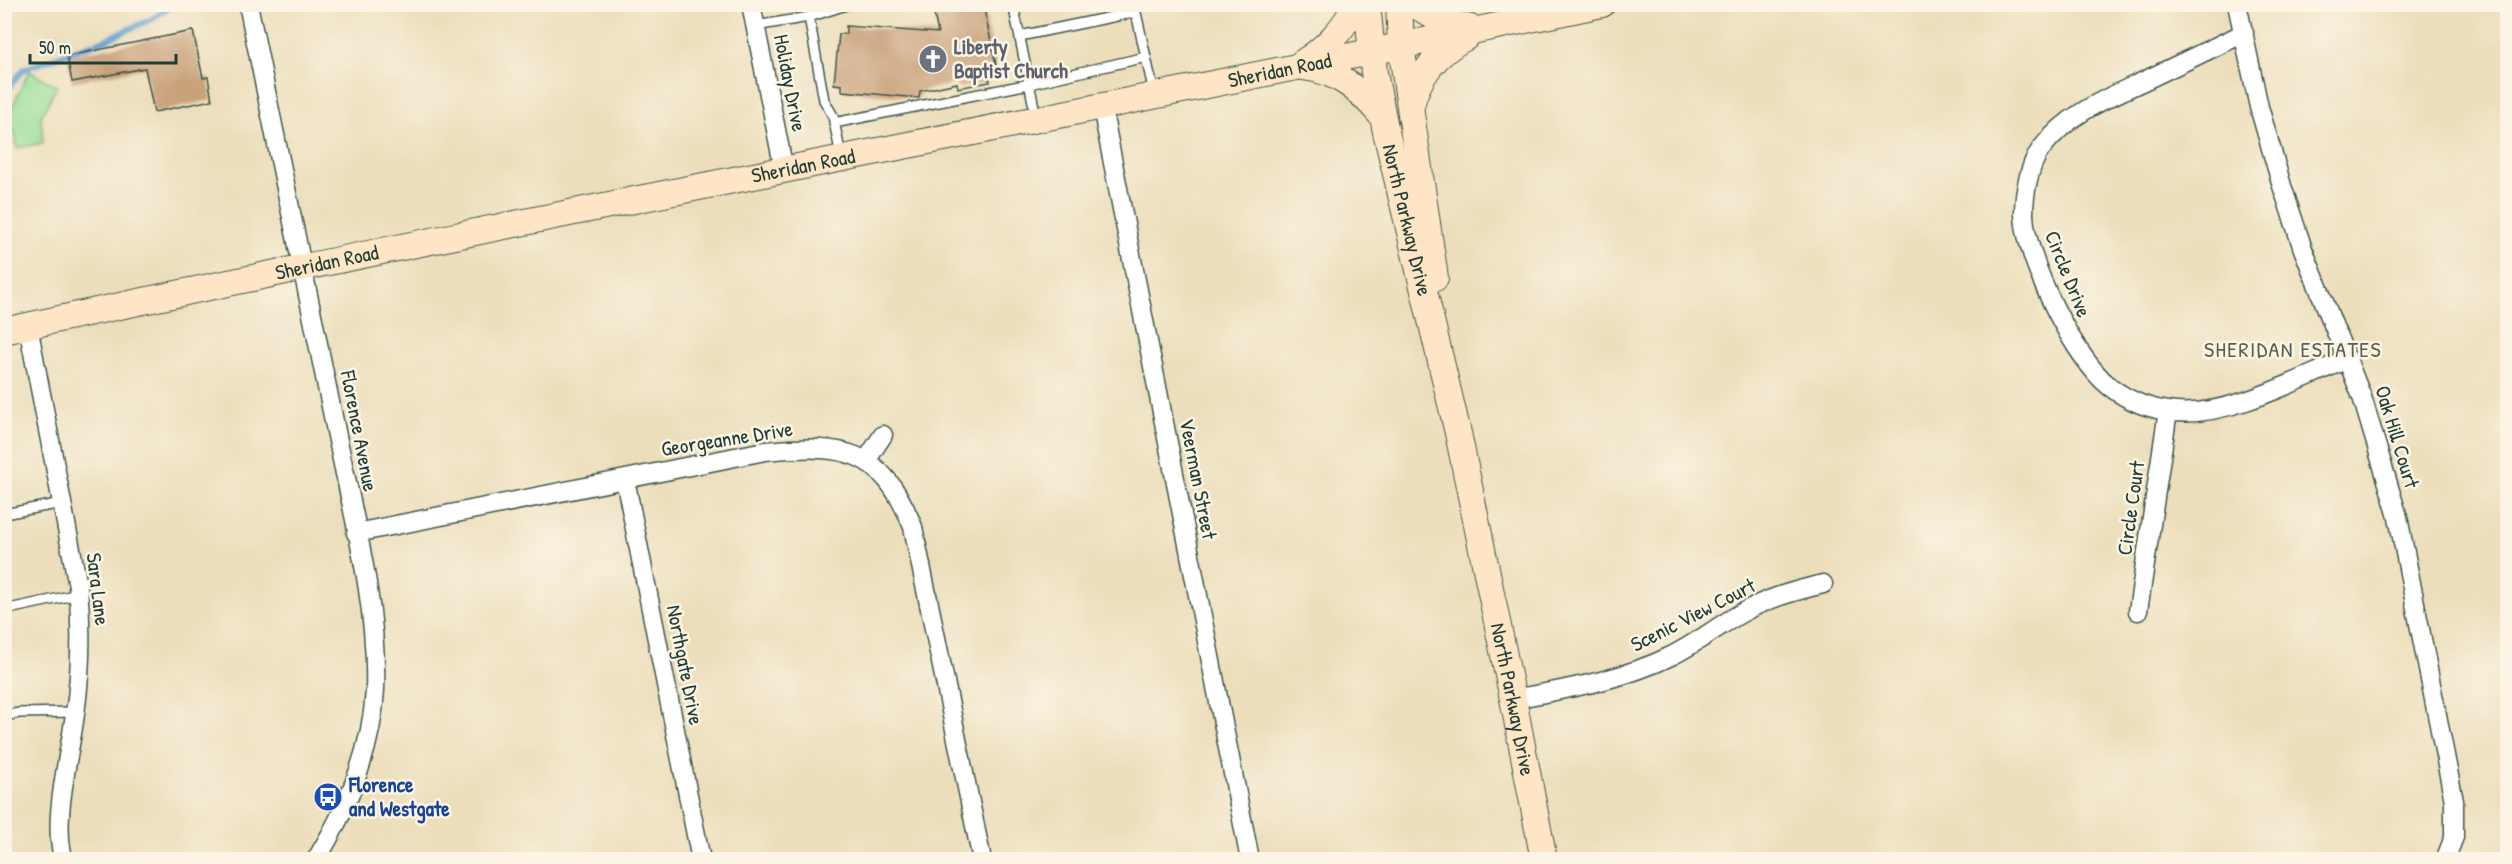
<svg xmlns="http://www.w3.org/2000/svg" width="2512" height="864" viewBox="0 0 2512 864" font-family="'Patrick Hand',sans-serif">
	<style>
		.green { fill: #96dd97; stroke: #5a8d66; stroke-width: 1.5 }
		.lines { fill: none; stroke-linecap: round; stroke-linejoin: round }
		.stream { stroke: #63a0d4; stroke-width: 6 }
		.building { fill: #c9a27c }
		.lane-casing { stroke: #3e5548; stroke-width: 12 }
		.street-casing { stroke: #3e5548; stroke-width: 21 }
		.secondary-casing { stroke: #3e5548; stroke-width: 28 }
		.lane { stroke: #fff; stroke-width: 9 }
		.street { stroke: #fff; stroke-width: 18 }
		.secondary { stroke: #fee5c5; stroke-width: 26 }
		.labels { text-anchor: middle; stroke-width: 5; stroke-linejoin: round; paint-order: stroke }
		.worship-label { font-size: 21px; font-weight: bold; fill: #5b616d; stroke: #fcf5e5; text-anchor: start }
		.street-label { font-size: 21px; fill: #1f3d34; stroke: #fcf5e5 }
		.transit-label { font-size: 21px; font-weight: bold; fill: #164399; stroke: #fcf5e5; text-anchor: start }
		.neighbourhood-label { font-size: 22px; letter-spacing: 1.5px; fill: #5a604d; stroke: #fcf5e5 }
	</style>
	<rect width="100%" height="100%" fill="#fcf5e5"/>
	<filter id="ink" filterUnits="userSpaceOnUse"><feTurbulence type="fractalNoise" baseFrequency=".0167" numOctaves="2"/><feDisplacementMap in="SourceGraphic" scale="12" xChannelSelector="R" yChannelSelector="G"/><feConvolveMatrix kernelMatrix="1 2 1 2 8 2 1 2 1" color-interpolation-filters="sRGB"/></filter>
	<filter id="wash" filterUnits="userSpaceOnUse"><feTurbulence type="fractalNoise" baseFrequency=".008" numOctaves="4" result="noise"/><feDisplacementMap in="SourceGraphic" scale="24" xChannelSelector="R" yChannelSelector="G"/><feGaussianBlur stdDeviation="1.35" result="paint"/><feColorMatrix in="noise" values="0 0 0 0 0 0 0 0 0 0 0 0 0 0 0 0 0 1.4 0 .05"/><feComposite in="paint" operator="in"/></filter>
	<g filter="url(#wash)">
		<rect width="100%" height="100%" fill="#ecdebb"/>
		<path class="green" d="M 29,71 L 57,86 L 41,117 L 43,143 L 17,148 L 14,130 L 5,129 L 5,122 Z"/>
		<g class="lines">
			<path class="stream" d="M 4,93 L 24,69 L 105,40 L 154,18 L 173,4"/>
		</g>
		<g id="blocks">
			<path class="building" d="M 932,4 L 983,4 L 996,65 L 986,67 L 990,82 L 958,88 L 957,83 L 920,91 L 919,98 L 842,91 L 842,85 L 834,84 L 839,34 L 846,34 L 846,26 L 938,33 Z
				M 193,31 L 203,78 L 208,77 L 212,100 L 154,112 L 145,68 L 72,82 L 67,56 Z"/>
		</g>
	</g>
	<g filter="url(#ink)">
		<use href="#blocks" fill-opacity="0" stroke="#3e5548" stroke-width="1.5"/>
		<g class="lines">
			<g class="lane-casing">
				<path id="lane" d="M 1013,4 L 1036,117
					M 1134,4 L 1154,93
					M 809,17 L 824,100 L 833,116 L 841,156
					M 755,26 L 809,17 L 849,4
					M 1020,36 L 1136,12
					M 834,123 L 1029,84 L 1146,57
					M 4,514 L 62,503
					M 4,610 L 79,594
					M 4,716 L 19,713 L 76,712"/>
			</g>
			<g class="street-casing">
				<path id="street" d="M 248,4 C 277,145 306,286 335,426 C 352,512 378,602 375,690 C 372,750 347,809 316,860
					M 751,4 L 784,170
					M 2237,4 L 2259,107 L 2282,186 L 2303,249 L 2362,397 L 2398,517 L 2454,801 L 2454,837 L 2445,860
					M 2244,33 C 2213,48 2181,63 2150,78 C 2110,97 2069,112 2041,149 C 2029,165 2024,193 2024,214 C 2025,258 2074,358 2109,386 C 2128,401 2152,410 2176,412 C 2229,417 2298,379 2348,359
					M 1102,107 L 1250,860
					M 28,326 L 78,586 C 82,630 81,671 75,714 C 70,754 51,823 64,860
					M 866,461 L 883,435
					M 625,479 L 701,860
					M 356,533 L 765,451 C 844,444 881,447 913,527 L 982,860
					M 2138,611 L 2168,411
					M 1513,699 C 1567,689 1622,680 1671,656 C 1700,642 1725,620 1753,607 C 1775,596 1799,590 1823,584"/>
			</g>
			<g class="secondary-casing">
				<g id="secondary">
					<path id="s1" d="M 1367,4 L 1374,73 L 1386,132 L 1458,433 L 1513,699 L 1544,860"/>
					<path d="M 1399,4 L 1401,45 L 1435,278"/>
					<path d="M 1414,4 L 1439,20 L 1471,28"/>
					<path d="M 1302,63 C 1324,50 1345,28 1356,4"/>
					<path d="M 1304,67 C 1338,71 1361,91 1382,116"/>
					<path d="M 1411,106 C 1418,75 1438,52 1466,37"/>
					<path id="s2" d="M 4,331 C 536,215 1070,116 1602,4"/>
				</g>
			</g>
			<use href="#lane" class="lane"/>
			<use href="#street" class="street"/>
			<use href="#secondary" class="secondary"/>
		</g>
	</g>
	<defs>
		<g id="church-disc" transform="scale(1.5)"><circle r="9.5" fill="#6b7280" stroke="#fcf5e5"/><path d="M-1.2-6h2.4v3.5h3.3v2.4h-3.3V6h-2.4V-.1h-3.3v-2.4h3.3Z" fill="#fff"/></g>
		<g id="bus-disc" transform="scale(1.5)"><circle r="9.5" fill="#1a4fb4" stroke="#fcf5e5"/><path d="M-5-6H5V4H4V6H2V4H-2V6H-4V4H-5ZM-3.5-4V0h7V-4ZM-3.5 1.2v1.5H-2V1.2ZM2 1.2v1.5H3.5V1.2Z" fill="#fff"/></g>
	</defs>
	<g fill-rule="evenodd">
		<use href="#church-disc" x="933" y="59"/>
		<use href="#bus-disc" x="328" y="797"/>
	</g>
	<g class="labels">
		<g class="worship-label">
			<text x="954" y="54">Liberty<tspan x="954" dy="24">Baptist Church</tspan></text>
		</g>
		<g class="street-label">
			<text dy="7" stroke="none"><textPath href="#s2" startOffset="1302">Sheridan Road</textPath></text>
			<text transform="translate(790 83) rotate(79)" y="7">Holiday Drive</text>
			<text dy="7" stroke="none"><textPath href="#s2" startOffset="816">Sheridan Road</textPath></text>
			<text dy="7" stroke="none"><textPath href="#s1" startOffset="220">North Parkway Drive</textPath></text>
			<text dy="7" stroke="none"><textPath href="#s2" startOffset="330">Sheridan Road</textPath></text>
			<text transform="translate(2068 274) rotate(68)" y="7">Circle Drive</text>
			<text transform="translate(359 431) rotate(79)" y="7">Florence Avenue</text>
			<text transform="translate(2397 437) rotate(73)" y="7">Oak Hill Court</text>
			<text transform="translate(727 439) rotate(-9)" y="7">Georgeanne Drive</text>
			<text transform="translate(1198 479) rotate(79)" y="7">Veerman Street</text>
			<text transform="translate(2131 508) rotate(-82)" y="7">Circle Court</text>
			<text transform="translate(98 589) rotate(83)" y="7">Sara Lane</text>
			<text transform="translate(1693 615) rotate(-27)" y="7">Scenic View Court</text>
			<text transform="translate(685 665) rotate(79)" y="7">Northgate Drive</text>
			<text dy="7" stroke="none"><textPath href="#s1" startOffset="711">North Parkway Drive</textPath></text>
		</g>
		<g class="transit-label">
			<text x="349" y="792">Florence<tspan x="349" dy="24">and Westgate</tspan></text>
		</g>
		<g class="neighbourhood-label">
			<text x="2293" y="357">SHERIDAN ESTATES</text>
		</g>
	</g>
	<rect width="2512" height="864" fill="none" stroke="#fcf5e5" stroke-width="24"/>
	<path d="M30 54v9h146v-9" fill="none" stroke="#1f3d34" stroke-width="3"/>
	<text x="39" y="54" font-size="18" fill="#1f3d34" stroke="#fcf5e5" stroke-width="4.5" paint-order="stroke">50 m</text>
</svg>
